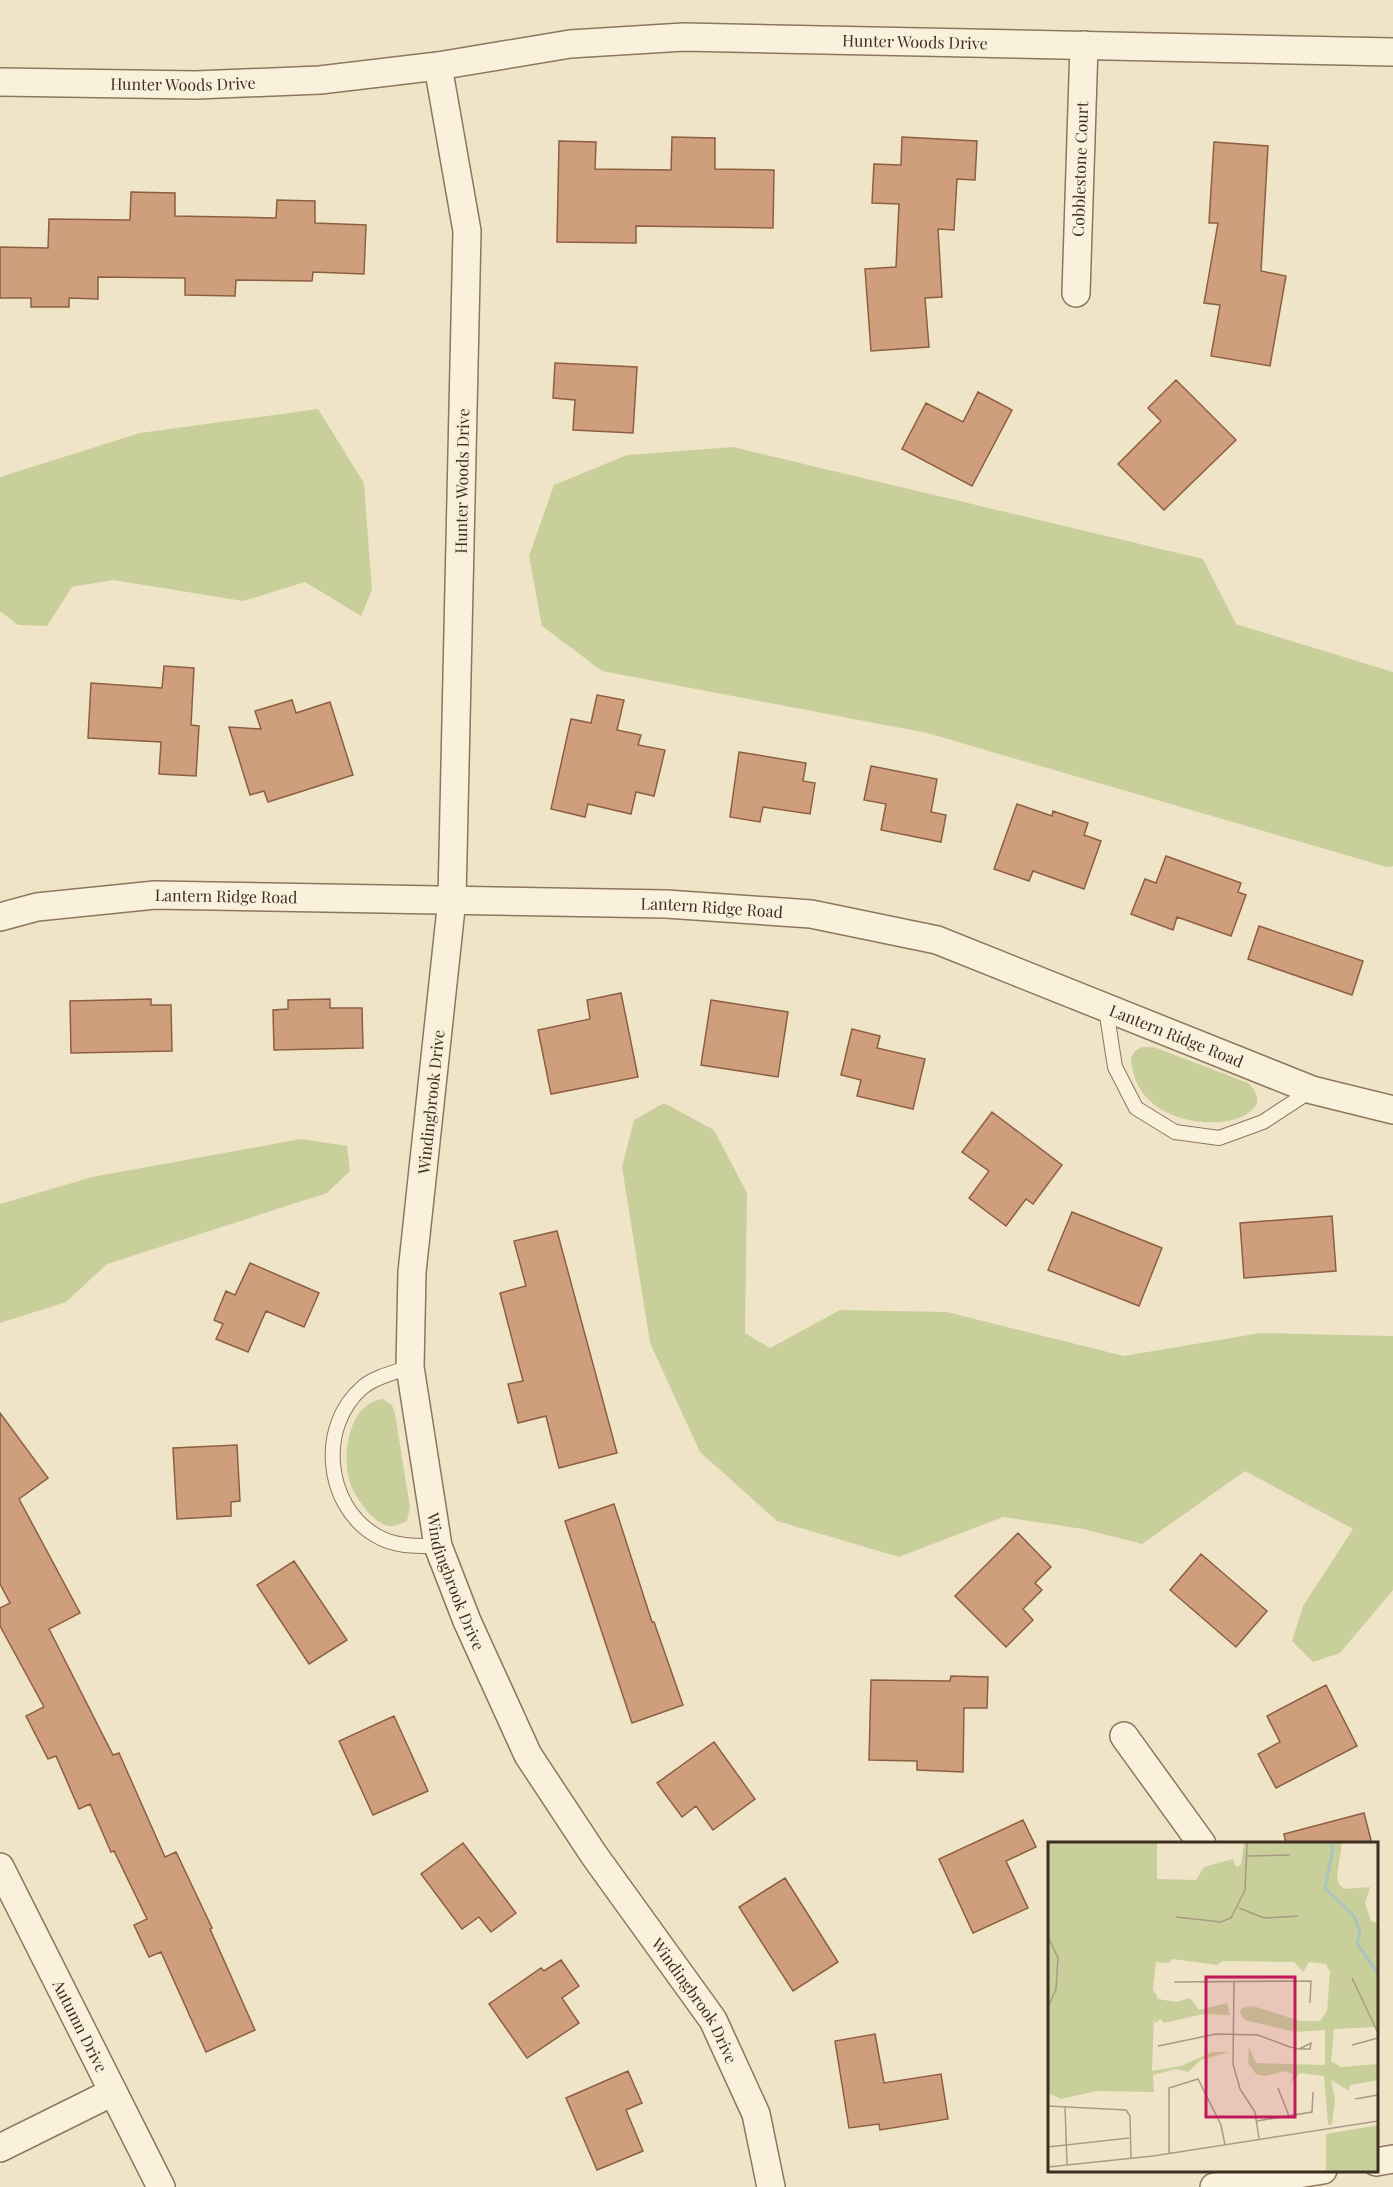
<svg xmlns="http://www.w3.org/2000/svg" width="1393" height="2187" viewBox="0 0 1393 2187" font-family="'Playfair Display',serif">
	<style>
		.green { fill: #c9cf9b }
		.building { fill: #cf9f7d; stroke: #8d5f41; stroke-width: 1.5 }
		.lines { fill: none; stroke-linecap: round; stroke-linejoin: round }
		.lane-casing { stroke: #8d765c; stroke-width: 16 }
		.street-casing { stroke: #8d765c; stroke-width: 30 }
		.lane { stroke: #faf1dc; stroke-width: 14 }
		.street { stroke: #faf1dc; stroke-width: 27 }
		.labels { text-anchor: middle; stroke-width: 4.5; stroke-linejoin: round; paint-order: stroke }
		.street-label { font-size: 16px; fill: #3d2e20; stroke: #f7eed8 }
		.inset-river { fill: none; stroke: #a9c4bc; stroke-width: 3 }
		.inset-road { fill: none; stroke: #a89b85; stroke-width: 1.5 }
		.view { fill: #c2185b; fill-opacity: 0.15; stroke: #c2185b; stroke-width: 3 }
		.inset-edge { fill: none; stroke: #3d2e20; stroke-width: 3 }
	</style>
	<rect width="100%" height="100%" fill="#f0e4c8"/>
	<path class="green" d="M 318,409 L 364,483 L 372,590 L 361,616 L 305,582 L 243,601 L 113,580 L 72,587 L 47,626 L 18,625 L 0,611 L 0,477 L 140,433 Z
		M 733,447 L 1203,559 L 1236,624 L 1393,672 L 1393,866 L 1387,867 L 927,733 L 602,671 L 542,626 L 529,556 L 554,485 L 627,455 Z
		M 1142,1047 L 1154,1047 L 1248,1083 C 1297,1128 1136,1151 1131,1058 L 1135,1051 Z
		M 664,1103 L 714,1130 L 747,1193 L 745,1333 L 770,1348 L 840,1310 L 947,1312 L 1124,1356 L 1260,1333 L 1393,1336 L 1393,1590 L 1340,1653 L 1313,1662 L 1292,1641 L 1303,1606 L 1353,1529 L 1245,1471 L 1142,1544 L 1083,1529 L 1003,1517 L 899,1557 L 777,1521 L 700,1452 L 650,1343 L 622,1167 L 634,1120 Z
		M 301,1139 L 347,1146 L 350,1171 L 327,1193 L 107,1264 L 66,1302 L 0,1323 L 0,1204 L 92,1177 Z
		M 383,1399 L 392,1405 L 395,1414 L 410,1507 L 407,1521 C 400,1524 393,1528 385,1525 C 371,1520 354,1496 350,1483 C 341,1454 349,1403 383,1399 Z"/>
	<path class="building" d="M 672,137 L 715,138 L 715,169 L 774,170 L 773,228 L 636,226 L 636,243 L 557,242 L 559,141 L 596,142 L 595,169 L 671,170 Z
		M 902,137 L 977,141 L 975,180 L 957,179 L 954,230 L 938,229 L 942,297 L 925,298 L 929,347 L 871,351 L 865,269 L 896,267 L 899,204 L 872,203 L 874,164 L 901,165 Z
		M 1214,142 L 1268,146 L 1261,271 L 1286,276 L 1270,366 L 1211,356 L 1220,305 L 1204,303 L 1218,223 L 1209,223 Z
		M 131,192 L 175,193 L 175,216 L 276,218 L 277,200 L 315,201 L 315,223 L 366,225 L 364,274 L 313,272 L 312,281 L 236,280 L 235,296 L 185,295 L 185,278 L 98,277 L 98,299 L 69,298 L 69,307 L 31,307 L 31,298 L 0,298 L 0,247 L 48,248 L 49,219 L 130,220 Z
		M 555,363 L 637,367 L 633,433 L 573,430 L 575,400 L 553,398 Z
		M 1176,380 L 1236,440 L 1164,510 L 1118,464 L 1161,421 L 1148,408 Z
		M 978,392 L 1012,410 L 972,486 L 902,449 L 926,403 L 963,422 Z
		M 164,666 L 194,668 L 191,725 L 199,726 L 196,776 L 159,774 L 161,742 L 88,738 L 91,683 L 162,688 Z
		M 597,695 L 624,700 L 617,730 L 641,735 L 638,745 L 665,750 L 654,796 L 636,792 L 631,814 L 588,804 L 585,817 L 551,809 L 571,719 L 591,723 Z
		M 292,700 L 296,713 L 330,702 L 353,775 L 268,802 L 264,791 L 250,795 L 229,727 L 261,729 L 255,711 Z
		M 739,752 L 806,763 L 803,781 L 815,783 L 810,814 L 763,807 L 760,822 L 730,817 Z
		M 871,766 L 937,779 L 931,812 L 946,815 L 941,842 L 881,830 L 886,804 L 864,800 Z
		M 1017,804 L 1052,816 L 1053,811 L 1088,823 L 1084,835 L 1101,841 L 1084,889 L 1033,871 L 1029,881 L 994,869 Z
		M 1166,856 L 1241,883 L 1238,892 L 1246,895 L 1231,936 L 1177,917 L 1173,930 L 1131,914 L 1145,879 L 1156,883 Z
		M 1259,926 L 1363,961 L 1352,995 L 1248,959 Z
		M 621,993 L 638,1077 L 551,1094 L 538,1030 L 590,1019 L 587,1000 Z
		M 151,999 L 151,1005 L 171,1005 L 172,1051 L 71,1053 L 70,1001 Z
		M 330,999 L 330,1008 L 362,1008 L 363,1048 L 274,1050 L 273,1010 L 288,1009 L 288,1000 Z
		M 711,1000 L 788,1012 L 778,1077 L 701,1065 Z
		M 852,1029 L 880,1036 L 877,1048 L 925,1059 L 913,1109 L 857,1096 L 861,1080 L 841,1075 Z
		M 992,1112 L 1062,1165 L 1033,1204 L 1026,1199 L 1006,1226 L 969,1198 L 989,1171 L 962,1152 Z
		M 1072,1212 L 1162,1248 L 1139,1306 L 1048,1270 Z
		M 1332,1216 L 1336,1271 L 1244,1278 L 1240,1223 Z
		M 557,1231 L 617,1453 L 559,1468 L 546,1416 L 518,1423 L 508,1384 L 523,1381 L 500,1293 L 526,1286 L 514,1241 Z
		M 250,1263 L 319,1293 L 304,1327 L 266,1311 L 248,1352 L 216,1339 L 223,1324 L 214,1320 L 226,1291 L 235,1295 Z
		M 0,1413 L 48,1478 L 19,1499 L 80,1613 L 49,1629 L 113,1755 L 119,1753 L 165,1857 L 176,1852 L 212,1928 L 210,1929 L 255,2030 L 206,2052 L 161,1952 L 149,1957 L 134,1925 L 147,1919 L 114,1851 L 111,1852 L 90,1804 L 79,1809 L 56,1756 L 48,1759 L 26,1716 L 44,1707 L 0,1626 L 0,1608 L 10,1603 L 0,1584 Z
		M 237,1445 L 240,1501 L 231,1502 L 231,1516 L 177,1519 L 173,1448 Z
		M 614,1504 L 652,1622 L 654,1622 L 683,1705 L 632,1723 L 565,1521 Z
		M 1018,1533 L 1051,1567 L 1035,1583 L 1042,1590 L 1023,1609 L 1033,1620 L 1006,1647 L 955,1596 Z
		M 1201,1554 L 1267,1611 L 1236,1647 L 1170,1590 Z
		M 294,1561 L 347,1640 L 309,1664 L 257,1585 Z
		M 951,1676 L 988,1677 L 987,1708 L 964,1708 L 963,1772 L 917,1770 L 917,1761 L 869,1760 L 871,1680 L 950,1681 Z
		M 1326,1685 L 1357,1746 L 1276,1788 L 1258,1754 L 1280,1742 L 1267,1716 Z
		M 394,1716 L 428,1791 L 373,1815 L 339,1741 Z
		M 714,1742 L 755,1799 L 713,1830 L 696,1806 L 682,1817 L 657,1783 Z
		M 1364,1813 L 1372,1844 L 1286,1844 L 1284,1834 Z
		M 1023,1820 L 1036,1847 L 1006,1861 L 1028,1908 L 973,1933 L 939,1859 Z
		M 463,1843 L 516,1913 L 491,1932 L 479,1917 L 462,1929 L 421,1874 Z
		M 785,1878 L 838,1962 L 793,1991 L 739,1907 Z
		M 561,1960 L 579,1986 L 562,1998 L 579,2023 L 527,2058 L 489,2004 L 541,1968 L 544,1971 Z
		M 875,2034 L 884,2083 L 941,2074 L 948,2119 L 880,2130 L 879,2124 L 849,2128 L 835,2041 Z
		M 628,2071 L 642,2103 L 626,2110 L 643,2151 L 597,2170 L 566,2098 Z"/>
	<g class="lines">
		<g class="lane-casing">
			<path id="lane" d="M 1106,1009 L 1115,1067 L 1136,1108 L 1175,1132 L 1219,1138 L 1263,1122 L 1312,1090
				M 410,1367 C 396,1372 374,1377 363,1387 C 318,1425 324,1504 375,1535 C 395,1547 415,1546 438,1546"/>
		</g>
		<g class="street-casing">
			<g id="street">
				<path id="s1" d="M 438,66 L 467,231 L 452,899 L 412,1272 L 410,1367 L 438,1546 L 467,1621 L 528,1755 L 594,1855 L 713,2020 L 756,2114 L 771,2187"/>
				<path id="s2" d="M 0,82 L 196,85 L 320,80 L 438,66 L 570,44 L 684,37 L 1393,52"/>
				<path id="s3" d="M 1076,293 L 1084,45"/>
				<path id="s4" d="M 0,917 L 37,907 L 155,895 L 666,904 L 811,914 L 937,940 L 1312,1090 L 1393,1110"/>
				<path d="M 1124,1736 L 1202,1844"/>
				<path id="s5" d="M 0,1867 L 161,2187"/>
				<path d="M 0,2148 L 113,2092"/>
				<path d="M 1376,2162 L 1393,2159"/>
				<path d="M 1214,2187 L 1323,2170"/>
			</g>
		</g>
		<use href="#lane" class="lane"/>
		<use href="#street" class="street"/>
	</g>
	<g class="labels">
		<g class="street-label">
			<text dy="6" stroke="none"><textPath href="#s2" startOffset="918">Hunter Woods Drive</textPath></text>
			<text dy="6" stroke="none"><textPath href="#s2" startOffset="183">Hunter Woods Drive</textPath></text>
			<text dy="6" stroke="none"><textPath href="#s3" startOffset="124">Cobblestone Court</textPath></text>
			<text transform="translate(462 481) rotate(-89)" y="6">Hunter Woods Drive</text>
			<text dy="6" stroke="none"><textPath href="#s4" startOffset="228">Lantern Ridge Road</textPath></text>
			<text dy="6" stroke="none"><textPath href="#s4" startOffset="714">Lantern Ridge Road</textPath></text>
			<text dy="6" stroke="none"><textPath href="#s4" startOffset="1200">Lantern Ridge Road</textPath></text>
			<text transform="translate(431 1102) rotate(-84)" y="6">Windingbrook Drive</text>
			<text dy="6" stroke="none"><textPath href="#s1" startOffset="1526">Windingbrook Drive</textPath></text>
			<text dy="6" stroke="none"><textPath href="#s1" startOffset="2012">Windingbrook Drive</textPath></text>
			<text dy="6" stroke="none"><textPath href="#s5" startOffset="178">Autumn Drive</textPath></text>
		</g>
	</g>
	<g transform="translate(1048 1842)">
		<rect width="330" height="330" fill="#f0e4c8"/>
		<path d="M 0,0 L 109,0 L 109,37 L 148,38 L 156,25 L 185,17 L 188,25 L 193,23 L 196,0 L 294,0 L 289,34 L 291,42 L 296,47 L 322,45 L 317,61 L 323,79 L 330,82 L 330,185 L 286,187 L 283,219 L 293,225 L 330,222 L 330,238 L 302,243 L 301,249 L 283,238 L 287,258 L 284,282 L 280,283 L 276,234 L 252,231 L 242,241 L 245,233 L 238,229 L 216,234 L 208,232 L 200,221 L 201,205 L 208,221 L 277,223 L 277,188 L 247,190 L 197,178 L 192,171 L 194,166 L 205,164 L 252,179 L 272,179 L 279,169 L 282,130 L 278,122 L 261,120 L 255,130 L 246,120 L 175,119 L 169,123 L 124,117 L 121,121 L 108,120 L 105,147 L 110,157 L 128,160 L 142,156 L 151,168 L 179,161 L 182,173 L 156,172 L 116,181 L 113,177 L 107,181 L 106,177 L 104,229 L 133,224 L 164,210 L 181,210 L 153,218 L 140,230 L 128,227 L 105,233 L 106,250 L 48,249 L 13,257 L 0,251 ZM 330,283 L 330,330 L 278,330 L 278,292 Z" fill="#c9cf9b"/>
		<path class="inset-river" d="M 282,0 L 285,7 L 277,46 L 306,74 L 312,90 L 309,101 L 330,132"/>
		<path class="inset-road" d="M 199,14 L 242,13M 191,66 L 216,76 L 250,74M 128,75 L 173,80 L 183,76 L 197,48 L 199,0M 0,95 L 10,116 L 8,147 L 0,165M 304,136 L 330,191M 186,139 L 185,222 L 192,247 L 207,270 L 211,297M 126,140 L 263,139 L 262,161M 304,203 L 330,196M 110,204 L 168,192 L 210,193 L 242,205 L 251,207 L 262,207 L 263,201 L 251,207M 230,246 L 241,274M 307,257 L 330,253M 0,264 L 78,268 L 82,274 L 83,316M 17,264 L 19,323M 209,279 L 264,270 L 265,250M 0,305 L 81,296M 121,311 L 121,246 L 150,237 L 173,283 L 177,303M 0,325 L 105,314 L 330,279"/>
		<path class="view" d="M 158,135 L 247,135 L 247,275 L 158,275 Z"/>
		<rect width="330" height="330" class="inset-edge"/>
	</g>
</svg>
